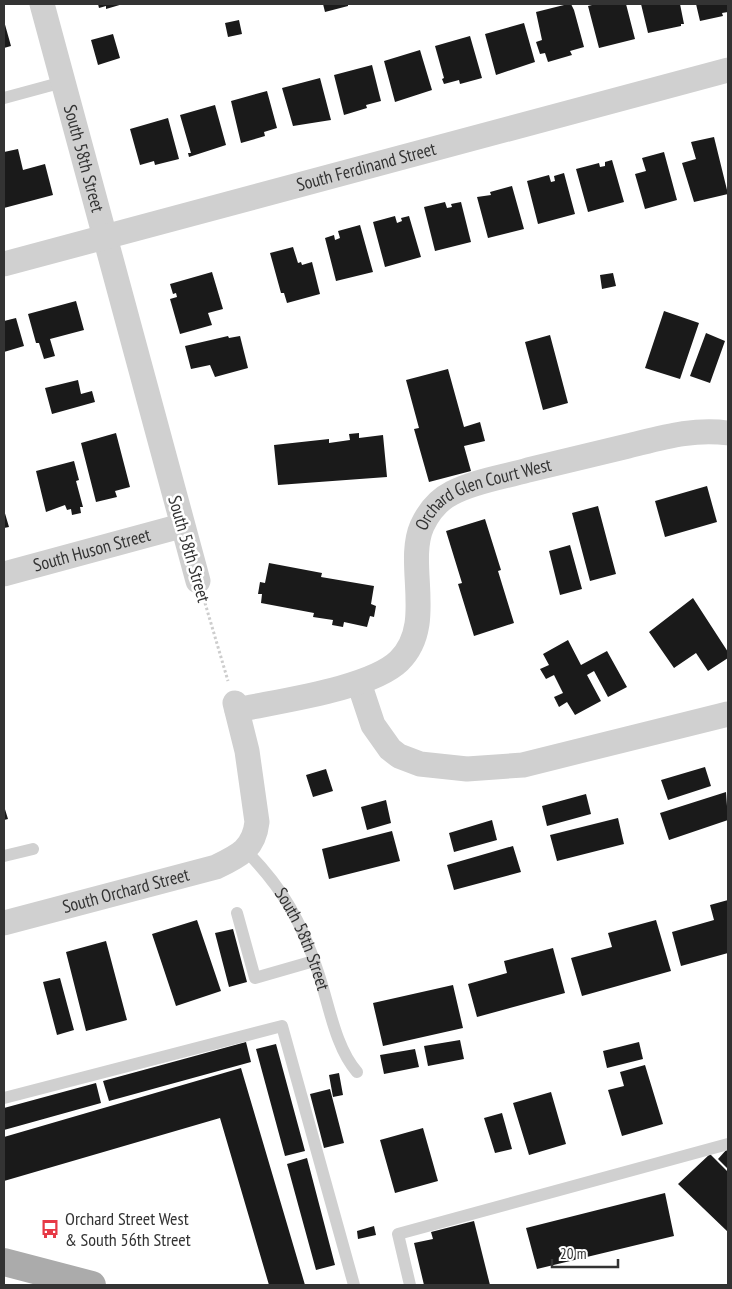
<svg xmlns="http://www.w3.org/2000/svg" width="732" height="1289" viewBox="0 0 732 1289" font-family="'PT Sans Narrow',sans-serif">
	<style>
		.building { fill: #1a1a1a }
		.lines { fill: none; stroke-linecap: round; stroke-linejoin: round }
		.path { stroke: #cdcdcd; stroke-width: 3; stroke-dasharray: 2.5 2.5; stroke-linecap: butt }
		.service { stroke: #d0d0d0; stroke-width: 12 }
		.minor { stroke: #d0d0d0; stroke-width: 25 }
		.primary { stroke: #ababab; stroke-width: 28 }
		.labels { text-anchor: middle; stroke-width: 5; stroke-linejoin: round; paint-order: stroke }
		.street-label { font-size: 18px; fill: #333; stroke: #fff }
		.poi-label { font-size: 18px; fill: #333; stroke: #fff; text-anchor: start }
	</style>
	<rect width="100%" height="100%" fill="#fff"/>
	<path class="building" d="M 98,4 L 123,4 L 106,9 L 106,6 L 99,8 Z
		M 323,4 L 348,4 L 348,6 L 325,12 Z
		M 568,4 L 571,4 L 574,10 L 584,47 L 570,51 L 572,55 L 548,62 L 545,53 L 540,54 L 536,42 L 542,40 L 536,12 Z
		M 596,4 L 626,4 L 635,39 L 599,48 L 588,6 Z
		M 641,4 L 680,4 L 684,24 L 681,24 L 681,26 L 648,33 Z
		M 696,4 L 728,4 L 728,12 L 722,13 L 723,16 L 700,21 Z
		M 239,20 L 242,34 L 228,37 L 225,23 Z
		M 4,21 L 11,46 L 4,48 Z
		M 524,23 L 535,62 L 496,75 L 485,34 Z
		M 113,34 L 120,58 L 98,65 L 91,40 Z
		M 470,36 L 482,78 L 460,84 L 459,80 L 444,84 L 442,79 L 444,78 L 435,46 Z
		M 420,50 L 432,90 L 395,102 L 384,61 Z
		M 372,65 L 381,101 L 366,105 L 367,108 L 344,115 L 334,75 Z
		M 320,78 L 331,120 L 293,126 L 282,88 Z
		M 267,91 L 277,128 L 264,132 L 265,136 L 241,143 L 231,101 Z
		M 215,105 L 226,145 L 189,157 L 188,153 L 191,153 L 180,115 Z
		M 168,118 L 179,159 L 155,165 L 154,161 L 140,165 L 130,129 Z
		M 714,137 L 728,194 L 694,202 L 682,163 L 696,159 L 691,142 Z
		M 18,149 L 23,170 L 45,164 L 53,195 L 4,208 L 4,152 Z
		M 664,152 L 677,200 L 645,209 L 635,174 L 646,171 L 642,158 Z
		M 612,160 L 624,202 L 588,212 L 576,169 L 599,163 L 600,167 L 605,166 L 605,162 Z
		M 564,173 L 575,214 L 538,224 L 527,181 L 549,175 L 551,182 L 555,181 L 554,176 Z
		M 512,186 L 524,229 L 488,238 L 477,197 L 491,195 L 490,192 Z
		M 445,202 L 447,208 L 452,207 L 451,204 L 461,202 L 471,242 L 435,251 L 424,207 Z
		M 395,216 L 397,223 L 402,221 L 401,218 L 409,216 L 421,257 L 385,267 L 373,222 Z
		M 360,225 L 373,272 L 336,281 L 325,238 L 334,235 L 335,240 L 340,238 L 338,231 Z
		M 293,247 L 298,263 L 301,262 L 302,265 L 312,262 L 320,294 L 287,303 L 284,293 L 281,293 L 270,253 Z
		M 212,272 L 223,309 L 208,313 L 212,325 L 180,334 L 170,299 L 177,297 L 176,293 L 173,294 L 170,284 Z
		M 613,273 L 616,286 L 602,289 L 600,275 Z
		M 76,301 L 84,330 L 50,339 L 55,356 L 44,359 L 39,343 L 36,343 L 28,314 Z
		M 664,311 L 699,323 L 680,379 L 645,368 Z
		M 16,318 L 24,346 L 4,352 L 4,321 Z
		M 706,333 L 725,341 L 710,383 L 690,376 Z
		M 550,335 L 568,403 L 543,410 L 525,342 Z
		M 228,336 L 229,338 L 240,336 L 248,368 L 215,377 L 210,365 L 191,369 L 185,346 Z
		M 448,369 L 464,427 L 480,422 L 485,441 L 464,446 L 471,471 L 429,482 L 414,429 L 419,428 L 406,380 Z
		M 78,380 L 81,394 L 92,391 L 95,402 L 52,414 L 45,388 Z
		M 116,433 L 130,487 L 115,491 L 117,497 L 96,502 L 81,443 Z
		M 359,433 L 359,438 L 383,435 L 387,477 L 278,485 L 274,445 L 329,439 L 329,443 L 350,440 L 349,434 Z
		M 74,461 L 79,480 L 76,481 L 83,507 L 80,507 L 81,513 L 72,515 L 71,509 L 67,510 L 65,505 L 46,512 L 36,471 Z
		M 707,486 L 717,522 L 665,537 L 655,501 Z
		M 598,506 L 616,574 L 590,581 L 572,513 Z
		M 4,510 L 9,527 L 4,528 Z
		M 485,519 L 501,570 L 498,571 L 514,623 L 474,636 L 458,584 L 462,583 L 446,531 Z
		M 570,545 L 582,589 L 560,595 L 549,551 Z
		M 269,563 L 322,573 L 321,577 L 374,586 L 371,604 L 376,606 L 374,617 L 370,616 L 367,627 L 344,622 L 343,627 L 332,625 L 333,620 L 313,617 L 314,613 L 261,603 L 262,594 L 258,594 L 260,582 L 265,583 Z
		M 693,598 L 728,652 L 728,658 L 708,671 L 696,653 L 674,668 L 649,632 Z
		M 568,640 L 581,665 L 607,651 L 627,687 L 608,697 L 594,671 L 587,675 L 601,701 L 575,715 L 567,702 L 559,707 L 554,697 L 563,693 L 554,675 L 546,679 L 540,669 L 549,665 L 543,654 Z
		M 705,767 L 711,786 L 668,800 L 661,780 Z
		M 326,769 L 333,791 L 313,797 L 306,775 Z
		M 726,792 L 728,820 L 669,840 L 660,813 Z
		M 586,794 L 591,814 L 547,826 L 542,806 Z
		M 386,800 L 391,823 L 367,830 L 361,807 Z
		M 4,806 L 8,819 L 4,820 Z
		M 618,818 L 624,844 L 557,861 L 550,835 Z
		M 492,820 L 497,840 L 454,852 L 449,833 Z
		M 392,831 L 400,861 L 329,879 L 322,849 Z
		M 513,846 L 521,872 L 454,890 L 447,865 Z
		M 728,900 L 728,953 L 681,966 L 672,932 L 714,920 L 710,905 Z
		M 197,920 L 221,991 L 176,1006 L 152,934 Z
		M 656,920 L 671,971 L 582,996 L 571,958 L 612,947 L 608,933 Z
		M 233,929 L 247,982 L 229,987 L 215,933 Z
		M 106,941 L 127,1020 L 86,1031 L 66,952 Z
		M 553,948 L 565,993 L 477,1017 L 468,984 L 507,973 L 504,961 Z
		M 60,978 L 74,1030 L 57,1035 L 43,982 Z
		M 453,985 L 463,1028 L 383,1046 L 373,1003 Z
		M 460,1040 L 464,1059 L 428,1066 L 424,1046 Z
		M 246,1042 L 251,1062 L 109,1101 L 103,1081 Z
		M 639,1042 L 643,1059 L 607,1068 L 603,1051 Z
		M 276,1044 L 305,1151 L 285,1156 L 256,1049 Z
		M 415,1049 L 419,1067 L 384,1074 L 380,1055 Z
		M 645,1065 L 663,1124 L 622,1136 L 608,1090 L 624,1086 L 620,1072 Z
		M 241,1068 L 305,1285 L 269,1285 L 220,1118 L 4,1181 L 4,1137 Z
		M 339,1073 L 343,1095 L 333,1097 L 329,1075 Z
		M 96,1083 L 101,1103 L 4,1130 L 4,1108 Z
		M 330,1089 L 344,1143 L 324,1148 L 310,1094 Z
		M 551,1092 L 566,1144 L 529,1155 L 513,1103 Z
		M 502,1113 L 512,1149 L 495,1153 L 484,1118 Z
		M 423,1128 L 438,1181 L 395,1193 L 380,1140 Z
		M 728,1148 L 728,1169 L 718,1159 Z
		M 710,1154 L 728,1172 L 728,1232 L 678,1184 Z
		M 307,1158 L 335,1265 L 316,1270 L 287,1164 Z
		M 665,1193 L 674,1236 L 537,1269 L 526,1228 Z
		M 474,1221 L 490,1285 L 424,1285 L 414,1243 L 433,1239 L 431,1232 Z
		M 374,1226 L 376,1235 L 358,1239 L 357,1231 Z"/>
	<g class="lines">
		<path class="path" d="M 205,603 L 228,681"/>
		<g class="service">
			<path d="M 4,98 L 63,82"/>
			<path id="s1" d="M 246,851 C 283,888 302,923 318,972 C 329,1004 335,1047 357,1072"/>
			<path d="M 4,856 L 33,849"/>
			<path d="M 237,913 L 255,978 L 314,961"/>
			<path d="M 4,1098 L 282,1026 L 354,1285"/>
			<path d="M 410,1285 L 398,1234 L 728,1144"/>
		</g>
		<g class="minor">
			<path id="s2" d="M 42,4 L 198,581"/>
			<path id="s3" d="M 4,264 L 728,70"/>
			<path id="s4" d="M 4,574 L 181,526"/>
			<path d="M 359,683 L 373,725 L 390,749 L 399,756 L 420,764 L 467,769 L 523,765 L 728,714"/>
			<path id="s5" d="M 237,710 C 278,701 370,689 399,661 C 436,625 405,565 422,526 C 429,511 438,500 452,493 C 475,481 504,477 528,470 C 561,462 594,454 628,446 C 661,438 693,428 728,433"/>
			<path id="s6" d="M 4,923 L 216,867 C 239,856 254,849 257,822 L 247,751 L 235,703"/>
		</g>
		<path class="primary" d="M 4,1262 L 92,1285"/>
	</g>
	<defs>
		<g id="bus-bare" transform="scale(1.5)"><path d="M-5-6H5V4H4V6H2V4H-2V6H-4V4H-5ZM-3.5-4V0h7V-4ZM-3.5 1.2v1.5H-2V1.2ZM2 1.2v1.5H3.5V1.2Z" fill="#e63946" stroke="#fff" stroke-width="2.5" paint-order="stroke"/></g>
	</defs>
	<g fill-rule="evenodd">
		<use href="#bus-bare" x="50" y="1229"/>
	</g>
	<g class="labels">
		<g class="street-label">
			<text dy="6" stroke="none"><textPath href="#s2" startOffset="160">South 58th Street</textPath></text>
			<text dy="6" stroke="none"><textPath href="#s3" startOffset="375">South Ferdinand Street</textPath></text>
			<text dy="6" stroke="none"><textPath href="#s5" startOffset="384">Orchard Glen Court West</textPath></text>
			<text transform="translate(189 549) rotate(74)" y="6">South 58th Street</text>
			<text dy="6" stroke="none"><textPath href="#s4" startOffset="91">South Huson Street</textPath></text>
			<text dy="6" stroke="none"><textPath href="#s6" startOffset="126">South Orchard Street</textPath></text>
			<text dy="6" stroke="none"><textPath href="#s1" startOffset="106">South 58th Street</textPath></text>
		</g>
		<g class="poi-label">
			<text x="65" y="1225">Orchard Street West<tspan x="65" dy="21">&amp; South 56th Street</tspan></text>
		</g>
	</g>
	<rect width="732" height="1289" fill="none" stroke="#333333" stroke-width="10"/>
	<path d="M552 1259v8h66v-8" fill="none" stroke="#333333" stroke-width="2.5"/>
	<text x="560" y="1259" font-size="15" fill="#333333" stroke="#ffffff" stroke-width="4" paint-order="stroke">20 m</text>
</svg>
